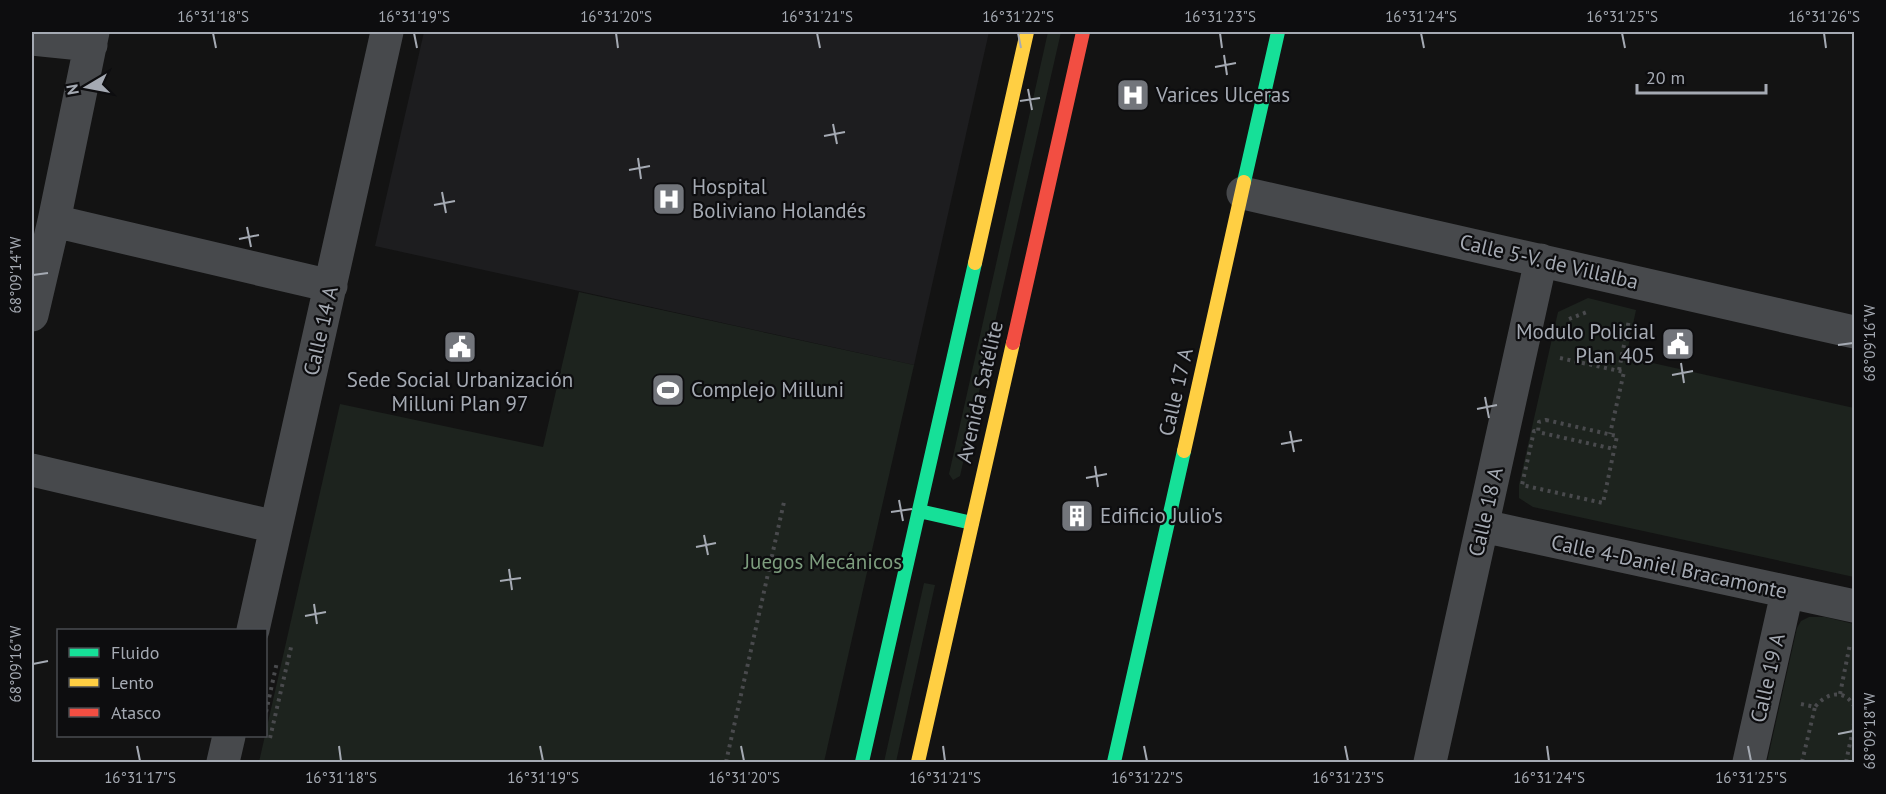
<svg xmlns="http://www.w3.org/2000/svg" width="1886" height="794" viewBox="0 0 1886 794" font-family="'PT Sans',sans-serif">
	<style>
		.built { fill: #1d1d1f }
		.green { fill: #1d231e }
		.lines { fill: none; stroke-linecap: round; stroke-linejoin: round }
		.path { stroke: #494a4d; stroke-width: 4; stroke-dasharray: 3 4.5; stroke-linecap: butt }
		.street { stroke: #47494c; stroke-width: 33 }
		.fast { stroke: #16e098; stroke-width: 14 }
		.slow { stroke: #ffcf43; stroke-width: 14 }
		.jam { stroke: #f24e42; stroke-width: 14 }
		.ticks { fill: none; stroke: #a5aab3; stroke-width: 2 }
		.labels { text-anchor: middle; stroke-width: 4.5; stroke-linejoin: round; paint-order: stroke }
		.poi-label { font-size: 21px; fill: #a5aab3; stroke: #0d0d0f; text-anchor: start }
		.street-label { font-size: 21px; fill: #a5aab3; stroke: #0d0d0f }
		.park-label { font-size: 21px; fill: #7d9d7e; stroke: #0d0d0f }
		.neatline { fill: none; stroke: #a5aab3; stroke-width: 2 }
		.ticks-label { font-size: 15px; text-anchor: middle; fill: #a5aab3 }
	</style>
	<rect width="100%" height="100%" fill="#131313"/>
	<path class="built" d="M 424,32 L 989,32 L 914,365 L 375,246 Z"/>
	<path class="green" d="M 1048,32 L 1061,32 L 960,476 L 953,480 L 949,474 Z
		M 579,292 L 914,365 L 824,762 L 259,762 L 340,404 L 543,447 Z
		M 1588,298 L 1636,310 L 1626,357 L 1854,408 L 1854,577 L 1533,507 L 1519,498 L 1519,485 L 1558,312 Z
		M 924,583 L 935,585 L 896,762 L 884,762 Z
		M 1809,617 L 1825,617 L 1854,624 L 1854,762 L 1767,762 L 1797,628 L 1801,621 Z"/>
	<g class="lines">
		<path class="path" d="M 1569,319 L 1587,312
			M 1560,358 L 1624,372 L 1610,434
			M 1619,370 L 1629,320
			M 1546,420 L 1617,436 L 1603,503 L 1522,485 L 1534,431 L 1538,432 L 1539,422 Z
			M 1542,433 L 1614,449
			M 1840,694 L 1850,644
			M 1801,704 L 1815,707 C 1826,693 1844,688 1854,706
			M 266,712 L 277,662
			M 270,738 L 292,643
			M 726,762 L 784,502
			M 1802,762 L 1815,707
			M 1846,762 L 1854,724"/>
		<path class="street" d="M 32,39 L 91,45
			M 1243,193 L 1854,332
			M 54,221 L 331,286
			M 32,315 L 54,221 L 93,32
			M 32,470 L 276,527
			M 1483,526 L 1854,606
			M 253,630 L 387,32
			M 223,762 L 229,736
			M 1430,762 L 1541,260
			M 1749,762 L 1787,593"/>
		<path class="fast" d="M 1244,182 L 1278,32
			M 919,511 L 972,523
			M 862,762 L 975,263
			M 1114,762 L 1184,451"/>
		<path class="slow" d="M 975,263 L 1027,32
			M 1184,451 L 1244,182
			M 918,762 L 1013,343"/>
		<path class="jam" d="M 1013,343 L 1083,32"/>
	</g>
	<path class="ticks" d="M 213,33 L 216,48M 414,33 L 417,48M 616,33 L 618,48M 817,33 L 820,48M 1018,33 L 1021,48M 1220,33 L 1222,48M 1421,33 L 1424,48M 1622,33 L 1625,48M 1824,33 L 1826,48M 1224,55 L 1227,75M 1215,67 L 1236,63M 1028,89 L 1032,110M 1020,101 L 1040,98M 833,124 L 837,144M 824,136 L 845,132M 638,158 L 641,179M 629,170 L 650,166M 442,192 L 446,213M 434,205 L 455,201M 247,227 L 251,247M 239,239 L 259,235M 33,275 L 48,273M 1838,345 L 1853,343M 1681,363 L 1684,383M 1672,375 L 1693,371M 1485,397 L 1489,418M 1477,409 L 1497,405M 1290,431 L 1294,452M 1281,444 L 1302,440M 1095,466 L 1098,487M 1086,478 L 1107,474M 899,500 L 903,521M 891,512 L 912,509M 704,535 L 708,555M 696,547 L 716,543M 509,569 L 512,590M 500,581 L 521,578M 314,604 L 317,624M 305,616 L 326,612M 33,664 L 48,661M 1838,734 L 1853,731M 137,746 L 140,761M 339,746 L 341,761M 540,746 L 543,761M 741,746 L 744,761M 943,746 L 945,761M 1144,746 L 1147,761M 1345,746 L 1348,761M 1547,746 L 1549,761M 1748,746 L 1751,761"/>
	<defs>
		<g id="hospital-square" transform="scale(1.725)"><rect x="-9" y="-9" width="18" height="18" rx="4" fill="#72757b" stroke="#0d0d0f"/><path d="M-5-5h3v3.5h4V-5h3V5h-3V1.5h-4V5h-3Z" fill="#fff"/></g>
		<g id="civic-square" transform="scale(1.725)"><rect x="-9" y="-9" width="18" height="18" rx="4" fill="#72757b" stroke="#0d0d0f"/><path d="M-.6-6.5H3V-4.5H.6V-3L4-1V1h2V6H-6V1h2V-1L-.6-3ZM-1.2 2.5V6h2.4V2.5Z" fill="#fff"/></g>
		<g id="stadium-square" transform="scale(1.725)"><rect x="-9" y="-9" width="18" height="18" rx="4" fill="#72757b" stroke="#0d0d0f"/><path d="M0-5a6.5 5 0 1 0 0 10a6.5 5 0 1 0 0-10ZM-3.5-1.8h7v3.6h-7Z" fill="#fff"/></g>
		<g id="building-square" transform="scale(1.725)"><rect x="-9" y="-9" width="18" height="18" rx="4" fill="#72757b" stroke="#0d0d0f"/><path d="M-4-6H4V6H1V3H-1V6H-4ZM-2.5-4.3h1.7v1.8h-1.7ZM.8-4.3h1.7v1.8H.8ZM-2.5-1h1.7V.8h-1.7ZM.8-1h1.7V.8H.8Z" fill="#fff"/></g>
	</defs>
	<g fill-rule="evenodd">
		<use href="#hospital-square" x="1133" y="95"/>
		<use href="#hospital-square" x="669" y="199"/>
		<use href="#civic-square" x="1678" y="344"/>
		<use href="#civic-square" x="460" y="347"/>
		<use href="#stadium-square" x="668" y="390"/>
		<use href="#building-square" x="1077" y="516"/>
	</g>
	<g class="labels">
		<g class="poi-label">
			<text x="1156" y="102">Varices Ulceras</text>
			<text x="692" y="194">Hospital<tspan x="692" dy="24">Boliviano Holandés</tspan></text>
			<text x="1655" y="339" text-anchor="end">Modulo Policial<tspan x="1655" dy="24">Plan 405</tspan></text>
			<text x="460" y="387" text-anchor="middle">Sede Social Urbanización<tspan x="460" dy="24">Milluni Plan 97</tspan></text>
			<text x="691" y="397">Complejo Milluni</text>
			<text x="1100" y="523">Edificio Julio's</text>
		</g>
		<g class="street-label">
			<text transform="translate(1549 262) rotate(13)" y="7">Calle 5-V. de Villalba</text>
			<text transform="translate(321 331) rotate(-77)" y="7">Calle 14 A</text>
			<text transform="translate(980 392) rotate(-77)" y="7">Avenida Satélite</text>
			<text transform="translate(1176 392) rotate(-77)" y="7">Calle 17 A</text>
			<text transform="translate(1486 512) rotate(-77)" y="7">Calle 18 A</text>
			<text transform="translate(1669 567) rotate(12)" y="7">Calle 4-Daniel Bracamonte</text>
			<text transform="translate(1768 678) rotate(-77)" y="7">Calle 19 A</text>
		</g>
		<g class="park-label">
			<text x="823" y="569">Juegos Mecánicos</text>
		</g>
	</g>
	<rect width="1886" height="794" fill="none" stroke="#0d0d0f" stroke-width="66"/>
	<rect x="57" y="629" width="210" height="108" fill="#0d0d0f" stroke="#4a4c51" stroke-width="1.5"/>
	<rect x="69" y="648" width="30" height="9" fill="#16e098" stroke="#4a4c51" stroke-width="1.5"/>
	<text x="111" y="659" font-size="18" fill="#a5aab3">Fluido</text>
	<rect x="69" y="678" width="30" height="9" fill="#ffcf43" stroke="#4a4c51" stroke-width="1.5"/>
	<text x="111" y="689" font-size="18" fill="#a5aab3">Lento</text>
	<rect x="69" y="708" width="30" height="9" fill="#f24e42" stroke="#4a4c51" stroke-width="1.5"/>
	<text x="111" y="719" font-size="18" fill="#a5aab3">Atasco</text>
	<g transform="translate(87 87) rotate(260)" stroke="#0d0d0f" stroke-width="4.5" paint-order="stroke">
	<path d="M0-4.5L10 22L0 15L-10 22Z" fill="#a5aab3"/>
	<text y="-9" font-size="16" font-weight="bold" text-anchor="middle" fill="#a5aab3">N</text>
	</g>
	<path d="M1637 84v9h129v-9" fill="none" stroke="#a5aab3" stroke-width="3"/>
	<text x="1646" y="84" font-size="18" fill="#a5aab3" stroke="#0d0d0f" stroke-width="4.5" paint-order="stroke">20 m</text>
	<rect x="33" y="33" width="1820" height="728" class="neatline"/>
	<g class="ticks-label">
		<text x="213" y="22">16°31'18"S</text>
		<text x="414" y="22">16°31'19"S</text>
		<text x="616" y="22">16°31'20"S</text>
		<text x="817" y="22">16°31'21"S</text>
		<text x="1018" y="22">16°31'22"S</text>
		<text x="1220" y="22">16°31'23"S</text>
		<text x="1421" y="22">16°31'24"S</text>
		<text x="1622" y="22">16°31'25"S</text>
		<text x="1824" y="22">16°31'26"S</text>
		<text transform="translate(16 275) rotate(-90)" y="5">68°09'14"W</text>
		<text transform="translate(1870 343) rotate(-90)" y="5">68°09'16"W</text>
		<text transform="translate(16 664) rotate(-90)" y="5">68°09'16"W</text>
		<text transform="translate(1870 731) rotate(-90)" y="5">68°09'18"W</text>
		<text x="140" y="783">16°31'17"S</text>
		<text x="341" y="783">16°31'18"S</text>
		<text x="543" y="783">16°31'19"S</text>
		<text x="744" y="783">16°31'20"S</text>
		<text x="945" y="783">16°31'21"S</text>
		<text x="1147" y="783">16°31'22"S</text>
		<text x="1348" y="783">16°31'23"S</text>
		<text x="1549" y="783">16°31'24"S</text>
		<text x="1751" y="783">16°31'25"S</text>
	</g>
</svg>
